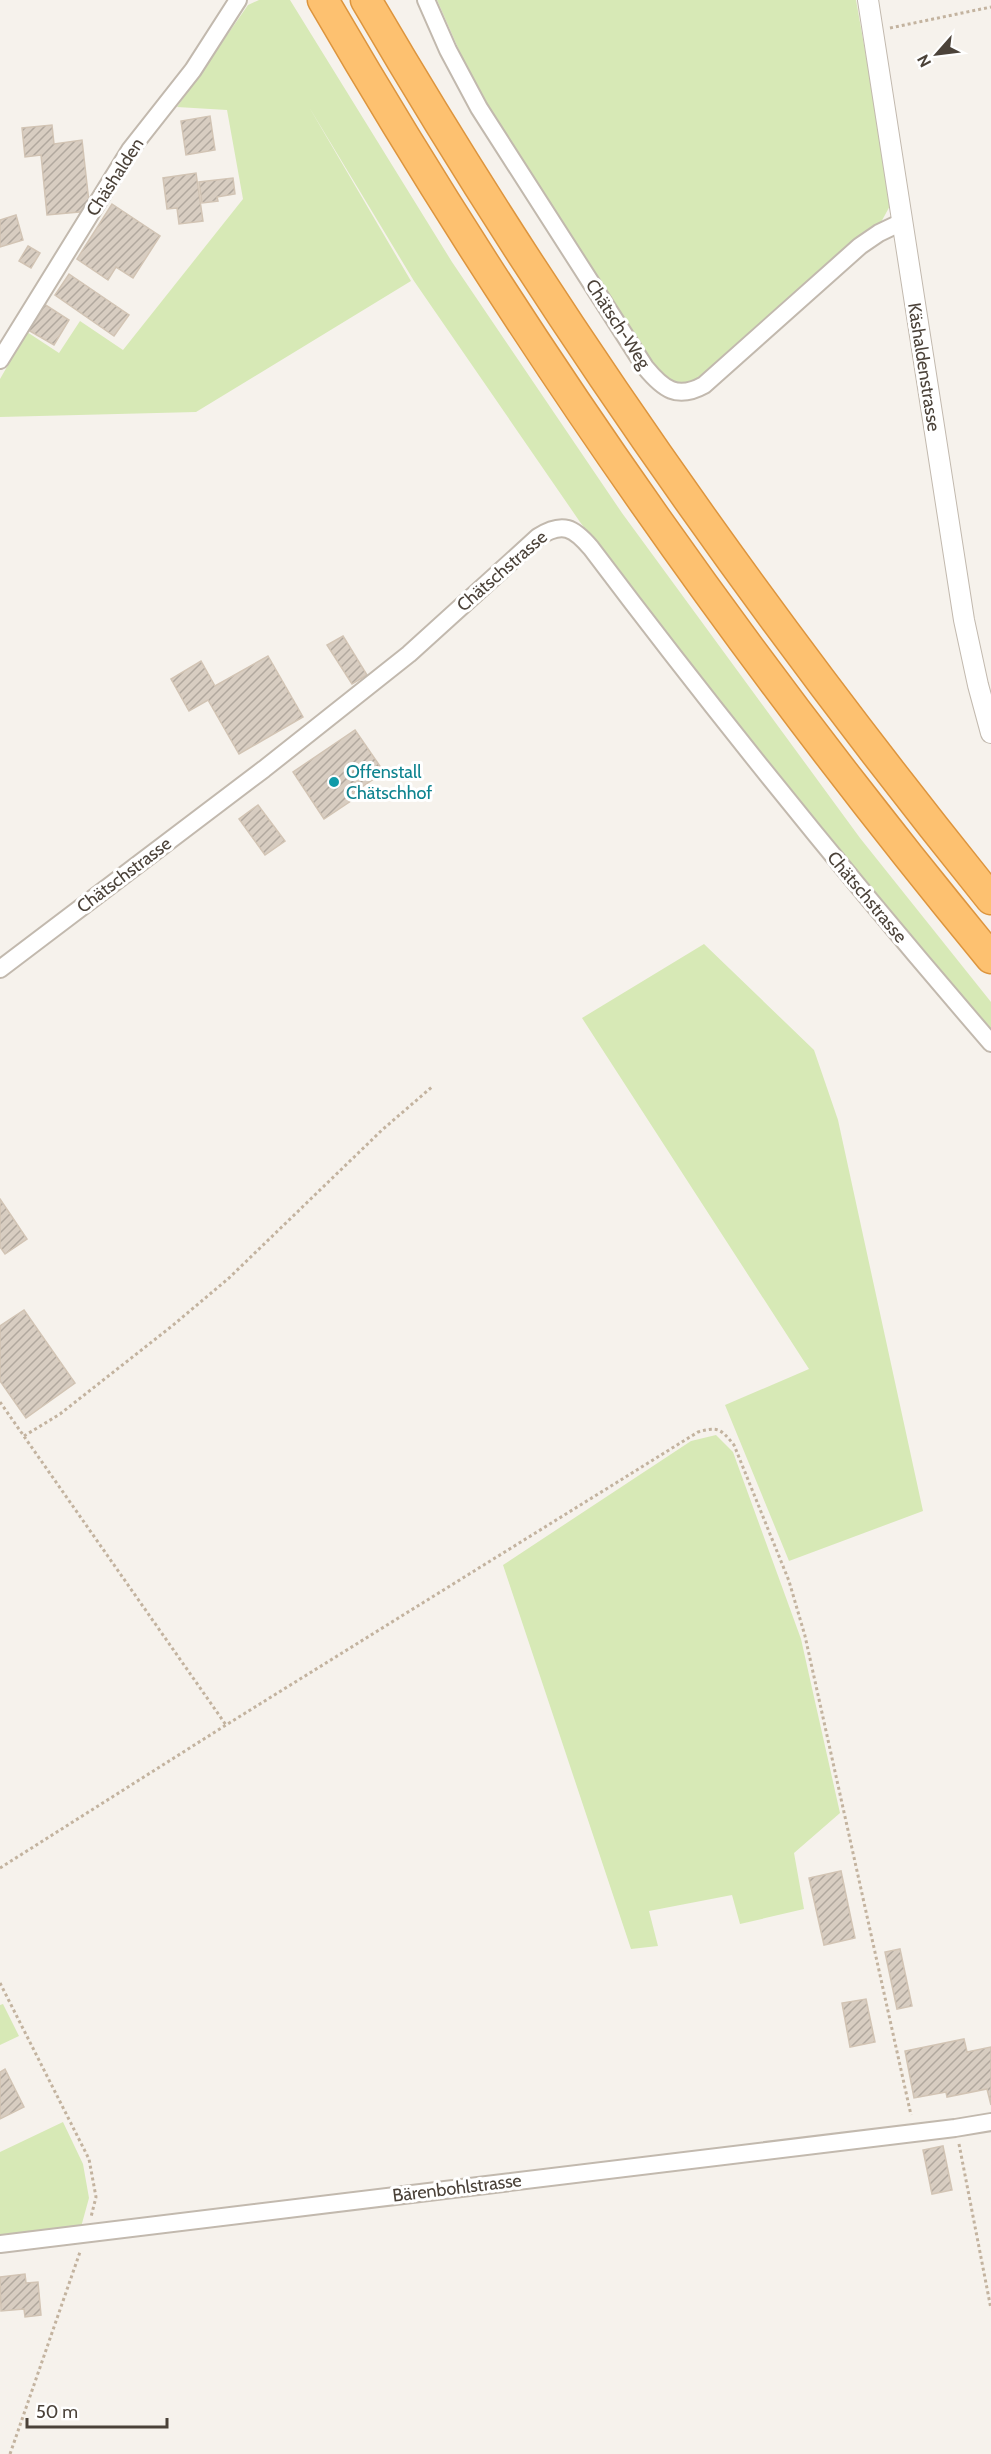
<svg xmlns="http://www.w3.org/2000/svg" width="991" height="2454" viewBox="0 0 991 2454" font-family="Cabin,sans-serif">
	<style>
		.grass { fill: #d7e9b6 }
		.building { fill: url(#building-hatch); stroke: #d2c4b4; stroke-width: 1.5 }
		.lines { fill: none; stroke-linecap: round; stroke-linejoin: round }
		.minor-casing { stroke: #c2b9ae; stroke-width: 20 }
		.tertiary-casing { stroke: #c2b9ae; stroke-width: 22 }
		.motorway-casing { stroke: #dd953e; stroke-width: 33 }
		.path { stroke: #c3b39f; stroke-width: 3; stroke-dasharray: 3 3; stroke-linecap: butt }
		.minor { stroke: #fff; stroke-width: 16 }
		.tertiary { stroke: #fff; stroke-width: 20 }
		.motorway { stroke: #fdc170; stroke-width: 30 }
		.culture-dot { fill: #0f9aa8; stroke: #fff; stroke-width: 2 }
		.labels { text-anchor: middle; stroke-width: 6; stroke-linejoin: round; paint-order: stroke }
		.street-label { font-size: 18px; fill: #4b4239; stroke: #fff }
		.culture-label { font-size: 18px; fill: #0d838f; stroke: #fff; text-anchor: start }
	</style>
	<defs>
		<pattern id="building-hatch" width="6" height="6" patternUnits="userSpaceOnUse" patternTransform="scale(1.5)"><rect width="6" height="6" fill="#d8cdc1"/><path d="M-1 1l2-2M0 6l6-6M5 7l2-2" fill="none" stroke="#b1a89e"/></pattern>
	</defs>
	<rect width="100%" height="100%" fill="#f6f2ec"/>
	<path class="grass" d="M 259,0 L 290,0 L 452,262 L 622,513 L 860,838 L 991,1002 L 991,1033 L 741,733 L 580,522 L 414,281 L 309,107 L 411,281 L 196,412 L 0,417 L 0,379 L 27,332 L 59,353 L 80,321 L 123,350 L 243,199 L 227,110 L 177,107 L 248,5 Z
		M 437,0 L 856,0 L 892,202 L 879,226 L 701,382 L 681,386 L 658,378 L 498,123 L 462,57 Z
		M 704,944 L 814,1050 L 838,1120 L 923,1511 L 789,1561 L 725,1405 L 809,1369 L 582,1018 Z
		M 716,1435 L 733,1452 L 801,1639 L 840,1813 L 794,1853 L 804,1909 L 740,1924 L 732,1895 L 649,1911 L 658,1946 L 631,1949 L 503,1565 L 691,1441 Z
		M 3,2004 L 19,2036 L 0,2045 L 0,2005 Z
		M 63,2122 L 83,2164 L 89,2198 L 81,2227 L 0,2238 L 0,2152 Z"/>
	<path class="building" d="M 210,116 L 215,150 L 186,155 L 181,121 Z
		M 52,125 L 54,144 L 82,140 L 90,211 L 47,215 L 41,155 L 25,157 L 22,128 Z
		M 196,173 L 203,221 L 179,224 L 177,208 L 167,209 L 163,178 Z
		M 233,178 L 235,194 L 217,197 L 218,201 L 202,203 L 199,182 Z
		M 112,204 L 160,236 L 133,278 L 116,267 L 108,280 L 77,259 Z
		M 16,215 L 23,240 L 0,247 L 0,220 Z
		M 28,246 L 40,253 L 31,268 L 19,261 Z
		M 69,274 L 129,315 L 114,336 L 55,295 Z
		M 44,304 L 69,320 L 54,345 L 28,330 Z
		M 343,636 L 367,675 L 352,684 L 327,645 Z
		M 268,656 L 303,717 L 239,754 L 208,700 L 189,711 L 171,679 L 201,661 L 215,686 Z
		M 355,730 L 384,772 L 353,793 L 357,797 L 324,819 L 293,772 Z
		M 258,805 L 285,841 L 265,855 L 239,819 Z
		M 0,1199 L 27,1239 L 5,1254 L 0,1247 Z
		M 24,1310 L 75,1383 L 26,1418 L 0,1381 L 0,1326 Z
		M 841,1871 L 855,1938 L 824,1945 L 809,1878 Z
		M 900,1949 L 912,2006 L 897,2009 L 885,1952 Z
		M 866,1999 L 875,2042 L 850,2047 L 842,2003 Z
		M 964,2039 L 967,2052 L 991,2047 L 991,2105 L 987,2089 L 947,2097 L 946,2092 L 914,2098 L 905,2051 Z
		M 5,2069 L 24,2107 L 0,2119 L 0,2072 Z
		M 943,2146 L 952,2190 L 932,2194 L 923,2150 Z
		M 25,2274 L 26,2283 L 38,2282 L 41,2315 L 25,2317 L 24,2309 L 1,2311 L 0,2277 Z"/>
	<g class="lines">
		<g class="minor-casing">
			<path id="minor" d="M 426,0 L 448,50 L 479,108 L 645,367 C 663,389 677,400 704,385 L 860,246 L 879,233 L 902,222
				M 0,360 L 130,150 L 193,70 L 238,0
				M 0,969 L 264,769 L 409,654 L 538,537 C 563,521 574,528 591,548 C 719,718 852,882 991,1043
				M 0,2244 L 955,2128 L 991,2122"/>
		</g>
		<g class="tertiary-casing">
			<path id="tertiary" d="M 868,0 L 964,620 L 978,685 L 991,733"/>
		</g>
		<g class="motorway-casing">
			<path id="motorway" d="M 323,0 C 518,336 744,658 991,958
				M 366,0 C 550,315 762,615 991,899"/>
		</g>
		<path class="path" d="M 890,28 L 991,7
			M 0,1402 L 226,1725
			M 24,1436 L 60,1414 L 172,1326 L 229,1278 L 382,1130 L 433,1086
			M 0,1868 L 226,1725 L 698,1432 C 718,1426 721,1429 734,1445 L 789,1581 L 805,1636 L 911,2115
			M 0,1983 L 89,2159 L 96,2197 L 91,2217
			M 959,2144 L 991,2309
			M 10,2454 L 80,2252"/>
		<use href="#minor" class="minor"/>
		<use href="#tertiary" class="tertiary"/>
		<use href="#motorway" class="motorway"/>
	</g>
	<circle class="culture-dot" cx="334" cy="782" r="6"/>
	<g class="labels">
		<g class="street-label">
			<text transform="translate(115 177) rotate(-57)" y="6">Chäshalden</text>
			<text transform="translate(618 324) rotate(57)" y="6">Chätsch-Weg</text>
			<text transform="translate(924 367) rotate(81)" y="6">Käshaldenstrasse</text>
			<text transform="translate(502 571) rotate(-41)" y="6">Chätschstrasse</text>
			<text transform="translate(124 875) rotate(-37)" y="6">Chätschstrasse</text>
			<text transform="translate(867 897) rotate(50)" y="6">Chätschstrasse</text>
			<text transform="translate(457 2188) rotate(-7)" y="6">Bärenbohlstrasse</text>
		</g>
		<g class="culture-label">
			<text x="346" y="778">Offenstall<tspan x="346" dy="21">Chätschhof</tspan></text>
		</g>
	</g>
	<g transform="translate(937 54) rotate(242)" stroke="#ffffff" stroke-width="4.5" paint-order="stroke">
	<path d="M0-4.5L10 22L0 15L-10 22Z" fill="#4b4239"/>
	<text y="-9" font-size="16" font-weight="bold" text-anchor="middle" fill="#4b4239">N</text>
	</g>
	<path d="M27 2418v9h140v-9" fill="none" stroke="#4b4239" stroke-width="3"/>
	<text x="36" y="2418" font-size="18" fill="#4b4239" stroke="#ffffff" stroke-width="4.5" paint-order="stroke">50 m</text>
</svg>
